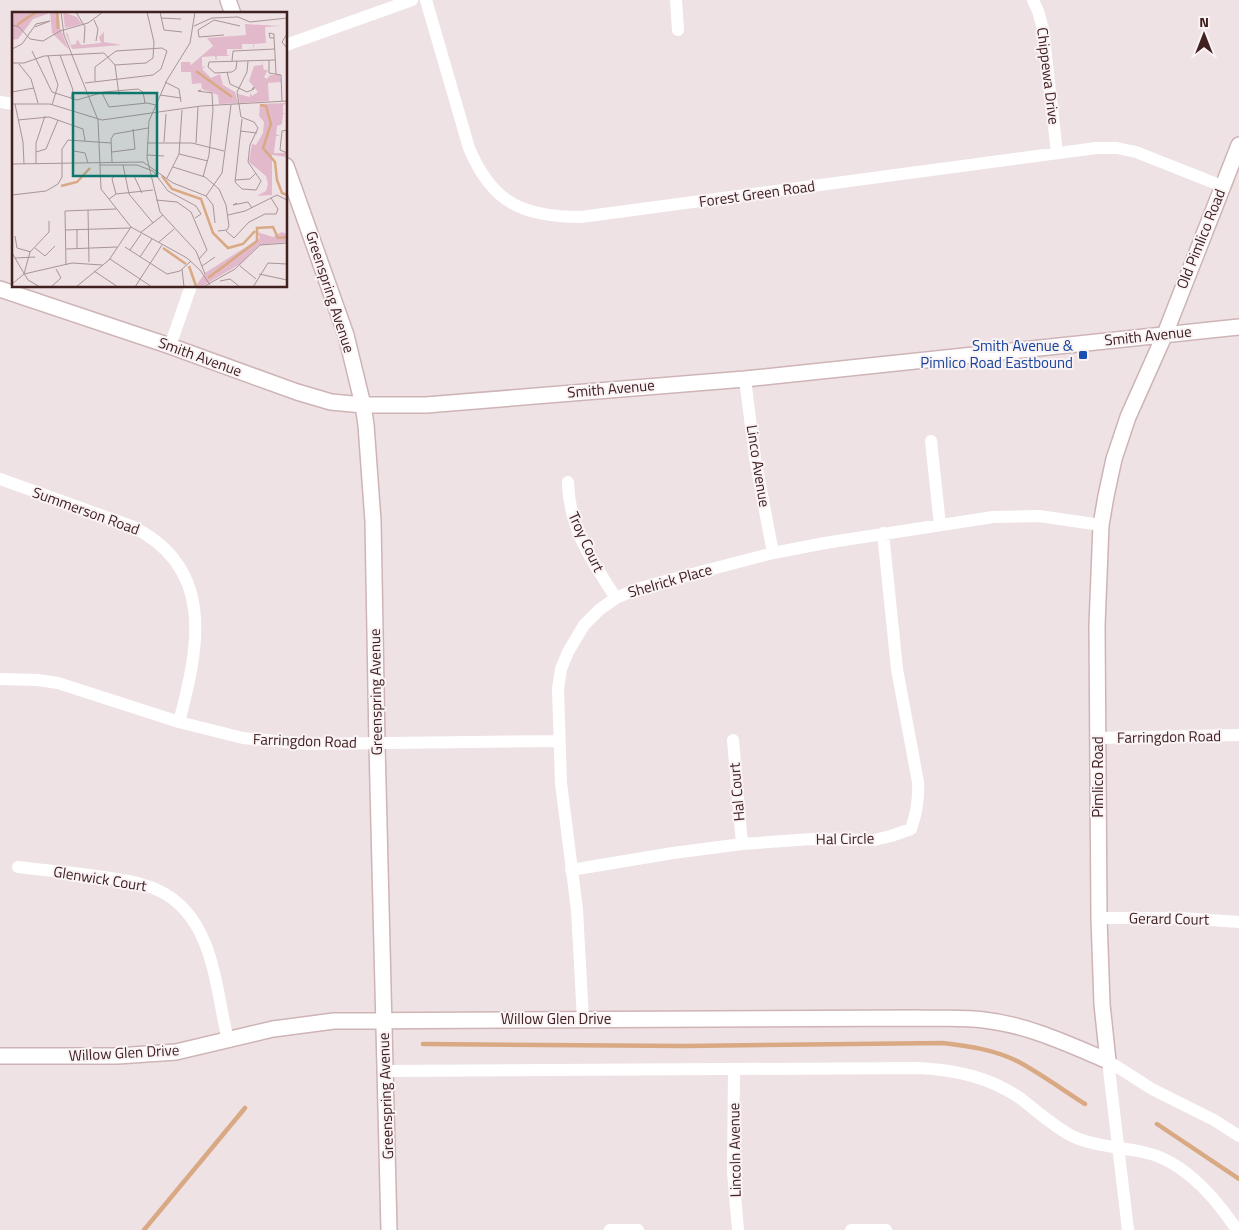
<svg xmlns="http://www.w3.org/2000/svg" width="1239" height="1230" viewBox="0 0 1239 1230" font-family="'Titillium Web',sans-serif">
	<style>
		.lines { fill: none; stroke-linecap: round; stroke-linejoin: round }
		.stream { stroke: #d9a984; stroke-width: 4.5 }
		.secondary-casing { stroke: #cfb4b6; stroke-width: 18 }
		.street { stroke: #fff; stroke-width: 12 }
		.secondary { stroke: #fff; stroke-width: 15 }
		.transit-dot { fill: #1a4fb4; stroke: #faf3f5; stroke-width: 2 }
		.labels { text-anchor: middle; stroke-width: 4; stroke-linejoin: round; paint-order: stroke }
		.street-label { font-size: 15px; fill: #412020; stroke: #faf3f5 }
		.transit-label { font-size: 15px; fill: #164399; stroke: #faf3f5; text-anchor: end }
		.inset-river { fill: none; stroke: #d9a984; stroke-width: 2.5 }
		.inset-road { fill: none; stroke: #a99496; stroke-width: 1 }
		.view { fill: #0f766e; fill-opacity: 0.15; stroke: #0f766e; stroke-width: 2.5 }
		.inset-edge { fill: none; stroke: #412020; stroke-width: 2.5 }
	</style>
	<rect width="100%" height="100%" fill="#eee2e4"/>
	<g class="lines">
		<path class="stream" d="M 423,1044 L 684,1046 L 943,1043 C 969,1046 996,1050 1019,1062 C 1041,1074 1063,1090 1085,1104
			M 1157,1124 L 1239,1179
			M 144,1230 L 245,1108"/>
		<g class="secondary-casing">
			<path id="secondary" d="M 228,0 L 233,14
				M 286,166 L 346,335 L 363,405 L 366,425 L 373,521 L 377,744 L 389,1230
				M 0,289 L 170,346 L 297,392 L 331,402 L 363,405 L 426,405 L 745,379 L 1239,327
				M 0,1056 L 117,1056 L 176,1052 L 273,1029 L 334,1021 L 919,1018 C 941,1019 963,1017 984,1020 C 1028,1025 1068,1044 1108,1061 L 1102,1004 L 1099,918 L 1097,625 L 1101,525 L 1106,496 L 1114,459 L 1128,417 L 1165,334 L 1239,145"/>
		</g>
		<path class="street" d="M 426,0 L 469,148 C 492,203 523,217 581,217 L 1096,148 L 1117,148 L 1136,152 L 1222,186
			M 676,0 L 678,30
			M 1033,0 L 1038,11 L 1043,29 L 1057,153
			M 286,45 L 412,0
			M 0,102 L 14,104
			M 170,346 L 191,286
			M 745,379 L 755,458 L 773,553
			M 931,441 L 940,525
			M 0,479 L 131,526 C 216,567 199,647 179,722
			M 568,482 C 569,528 591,560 616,598
			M 0,679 L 38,680 L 58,683 L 179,722 L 243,738 L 308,744 L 559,741
			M 1098,738 L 1239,735
			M 733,740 L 742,844
			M 18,867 C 42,870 66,872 89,875 C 142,882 181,886 204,941 C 216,968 221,1011 228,1041
			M 571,870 L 673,853 L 742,844 L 812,839 L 874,840 L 891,836 L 911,829 C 917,812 919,799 918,782 L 897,669 L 883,533
			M 1099,918 L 1182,918 L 1239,922
			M 583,1019 L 577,910 L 561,783 L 558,689 L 561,669 L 568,652 L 584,625 L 599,610 L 616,598 L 637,589 L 662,582 L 773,553 L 825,543 L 993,517 L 1039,516 L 1101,525
			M 1108,1061 L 1128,1230
			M 1108,1061 L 1152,1089 L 1214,1120 L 1239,1136
			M 734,1070 L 733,1172 L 738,1230
			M 385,1071 L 919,1068 C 956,1070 989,1077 1020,1098 C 1037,1111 1053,1126 1072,1136 C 1093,1146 1120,1147 1143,1152 C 1183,1160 1215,1197 1237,1230
			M 610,1230 L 638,1230
			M 851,1230 L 886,1230"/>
		<use href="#secondary" class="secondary"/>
	</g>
	<rect class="transit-dot" x="1078" y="350" width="10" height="10" rx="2.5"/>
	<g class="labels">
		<g class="street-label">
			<text transform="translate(1048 76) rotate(83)" y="5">Chippewa Drive</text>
			<text transform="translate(757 194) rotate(-8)" y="5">Forest Green Road</text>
			<text transform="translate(1201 239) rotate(-68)" y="5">Old Pimlico Road</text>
			<text transform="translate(330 292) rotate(72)" y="5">Greenspring Avenue</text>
			<text transform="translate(1148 336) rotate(-6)" y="5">Smith Avenue</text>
			<text transform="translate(200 357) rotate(20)" y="5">Smith Avenue</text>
			<text transform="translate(611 389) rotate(-5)" y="5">Smith Avenue</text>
			<text transform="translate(758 466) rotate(81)" y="5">Linco Avenue</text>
			<text transform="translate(86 511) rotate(20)" y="5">Summerson Road</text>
			<text transform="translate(586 542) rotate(65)" y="5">Troy Court</text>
			<text transform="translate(670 581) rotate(-16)" y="5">Shelrick Place</text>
			<text transform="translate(376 692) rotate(-91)" y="5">Greenspring Avenue</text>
			<text transform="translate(1169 737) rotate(-1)" y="5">Farringdon Road</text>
			<text transform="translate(305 741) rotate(2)" y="5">Farringdon Road</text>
			<text transform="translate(1098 777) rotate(-90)" y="5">Pimlico Road</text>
			<text transform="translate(737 792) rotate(-95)" y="5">Hal Court</text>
			<text transform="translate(845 839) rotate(-1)" y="5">Hal Circle</text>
			<text transform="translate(100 879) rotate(9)" y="5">Glenwick Court</text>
			<text transform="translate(1169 919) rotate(1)" y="5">Gerard Court</text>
			<text x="556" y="1024">Willow Glen Drive</text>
			<text transform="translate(124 1053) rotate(-3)" y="5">Willow Glen Drive</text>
			<text transform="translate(386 1096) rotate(-92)" y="5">Greenspring Avenue</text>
			<text transform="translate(735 1150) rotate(-91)" y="5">Lincoln Avenue</text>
		</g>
		<g class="transit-label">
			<text x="1073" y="351">Smith Avenue &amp;<tspan x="1073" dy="17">Pimlico Road Eastbound</tspan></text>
		</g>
	</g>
	<g transform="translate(12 12)">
		<rect width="275" height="275" fill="#eee2e4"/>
		<path d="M 0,0 L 47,0 L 48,15 L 56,37 L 40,21 L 38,1 L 21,7 L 6,27 L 0,28 ZM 51,0 L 65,5 L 70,12 L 53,16 ZM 233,12 L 268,14 L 253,15 L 254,31 L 242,32 L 242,37 L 241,32 L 230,32 L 230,37 L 215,37 L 215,43 L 219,44 L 205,44 L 204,49 L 203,44 L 190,45 L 190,55 L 194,54 L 190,57 L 199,66 L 208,62 L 211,73 L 223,80 L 226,91 L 207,92 L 206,83 L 190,77 L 189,71 L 180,72 L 179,60 L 169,60 L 169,50 L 178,50 L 179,53 L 201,34 L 195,26 L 234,23 ZM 55,20 L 59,33 L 64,32 L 65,27 L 69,33 L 89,31 L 87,25 L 92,20 L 92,30 L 110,33 L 60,37 L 54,22 ZM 250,49 L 252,58 L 256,58 L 252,65 L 255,67 L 258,63 L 268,63 L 269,70 L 256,71 L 257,89 L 228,91 L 226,82 L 238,85 L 238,80 L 240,84 L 246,80 L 237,69 L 242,54 L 250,53 ZM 275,91 L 271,93 L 271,101 L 275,102 L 271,102 L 270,112 L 265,114 L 264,122 L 268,124 L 264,124 L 262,141 L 275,141 L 275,145 L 260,143 L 260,183 L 245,184 L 254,179 L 256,172 L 254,164 L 237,150 L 240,132 L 244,133 L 251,121 L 252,110 L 247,104 L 248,92 ZM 245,220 L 261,225 L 270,220 L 275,222 L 275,230 L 247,233 L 228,252 L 189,275 L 183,275 L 193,261 L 248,226 Z" fill="#e2b8cb"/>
		<path class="inset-river" d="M 45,0 L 46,17M 5,13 L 24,0M 184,59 L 220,85M 248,93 L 254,94 L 259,112 L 251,136 L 263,150 L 265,168 L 270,181 L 275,183M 150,164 L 160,177 L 189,187 L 201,221 L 216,236 L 231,232 L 243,219M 49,174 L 65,170 L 78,156M 151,236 L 174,252M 177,254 L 184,274M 196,266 L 245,229 L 245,216 L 261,215 L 266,226 L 275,225"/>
		<path class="inset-road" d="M 49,0 L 52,23 L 86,108 L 89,177 L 119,215 L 175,246 L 188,258 L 198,273M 64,0 L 73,15 L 72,31M 148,0 L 152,18 L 170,20M 183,0 L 178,31 L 155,68 L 137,109 L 135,146 L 148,200 L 184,239 L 193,262M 149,6 L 169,7M 82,8 L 86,17 L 84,29M 0,13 L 7,15 L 18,27 L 31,29 L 48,19 L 76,11 L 91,0M 182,14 L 200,6 L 226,5 L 238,10 L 275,6M 275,22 L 270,30 L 275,36M 212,23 L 187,25 L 186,18 L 202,8 L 228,14M 262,26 L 258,26 L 257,21 L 262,22 L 262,26 L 263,42 L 264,62M 0,37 L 10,32 L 24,12 L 38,9 L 23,15M 20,39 L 40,80 L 65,88 L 92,80 L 126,77 L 131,80 L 133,91M 48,43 L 61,78 L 59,87M 36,44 L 46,73 L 40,93M 257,48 L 257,61 L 269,63 L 270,89M 220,49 L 221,39 L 263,37M 225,49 L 224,57 L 220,60 L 203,61 L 196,55 L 197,50 L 263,48M 0,51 L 12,51 L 32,44 L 92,41 L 103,53 L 107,83M 7,52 L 19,67 L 26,91M 103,53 L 134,51 L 141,46 L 142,30 L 135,0M 215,60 L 218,72 L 235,80 L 242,77 L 242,75 L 240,77M 153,70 L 167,77 L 169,90M 73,71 L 141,63 L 149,57 L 155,39 L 150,36 L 104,39 L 83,55 L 83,69M 189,78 L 186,79 L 200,81 L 201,98 L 197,143 L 191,165M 0,80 L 22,76M 90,81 L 97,95 L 135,91 L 144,93M 148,83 L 169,86M 0,92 L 38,92 L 90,108 L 189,94 L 275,89M 3,92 L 11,130 L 12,152M 230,107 L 223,170 L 230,177 L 244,178 L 249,169 L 236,150 L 238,133 L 246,116 L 242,110 L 229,105 L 225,80 L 235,60 L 236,49M 6,108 L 37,105 L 71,117 L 73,129M 275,118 L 270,119 L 268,138 L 275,141M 228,119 L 245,121M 152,130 L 154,102M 135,131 L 180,131 L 212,139M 184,131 L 186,95M 62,139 L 73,141 L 76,151M 24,140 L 34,137 L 46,108M 100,140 L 123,137 L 121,117M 167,142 L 196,149M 135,143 L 152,144M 100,150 L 99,127 L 102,122 L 136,116M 0,152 L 131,150 L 161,171 L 194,184 L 201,193 L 203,211M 24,152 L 24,131 L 33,104M 88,153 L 125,153 L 141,159 L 156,179 L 184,194 L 189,202 L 183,206M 111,153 L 117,182 L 141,211M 161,155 L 193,165 L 207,177 L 214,193 L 217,214 L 215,218 L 206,219M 155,166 L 167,142 L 170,98M 223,168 L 238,167 L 244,161M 104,182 L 100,167 L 102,164 L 122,164 L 130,181M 0,183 L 34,179 L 46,172 L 50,165 L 50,137 L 56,128 L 99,131M 194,184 L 210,161 L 219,93M 97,187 L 104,182 L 141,178M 144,188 L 165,190 L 179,200 L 195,238 L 187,247M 225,191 L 221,193 L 236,190 L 240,196M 76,198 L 77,250M 216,203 L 233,199 L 265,183 L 275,188M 65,217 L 65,236M 53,218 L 118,216M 214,219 L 222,226 L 237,210 L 253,202 L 264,202 L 266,197 L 259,186M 128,221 L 151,203M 3,224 L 5,236 L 19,240M 147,230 L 162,217M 113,235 L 155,262 L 168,259 L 179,249M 23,236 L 33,244 L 43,234M 54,237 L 105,235M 118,238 L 129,222M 0,241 L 16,268 L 28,275M 128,245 L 140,227M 3,246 L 23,245M 98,247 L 140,275M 54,253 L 53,199 L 104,197M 190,254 L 203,245M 228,254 L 244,267M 170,257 L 172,275M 82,259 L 106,275M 12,262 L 18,240 L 37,220 L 37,209M 247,262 L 275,268M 208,269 L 218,267 L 228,275M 0,272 L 12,262 L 60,251 L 90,253M 39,275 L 49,266 L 44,257M 64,275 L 97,248 L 119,215M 123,275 L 150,233M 191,275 L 223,257 L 248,233 L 275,231M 241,275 L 256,251 L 275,252"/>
		<path class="view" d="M 61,81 L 145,81 L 145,164 L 61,164 Z"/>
		<rect width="275" height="275" class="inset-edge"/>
	</g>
	<g transform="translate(1204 35)" stroke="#faf3f5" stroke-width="4" paint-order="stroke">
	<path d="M0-4L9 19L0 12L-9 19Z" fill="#412020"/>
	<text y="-8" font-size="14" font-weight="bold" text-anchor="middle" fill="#412020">N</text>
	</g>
</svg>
